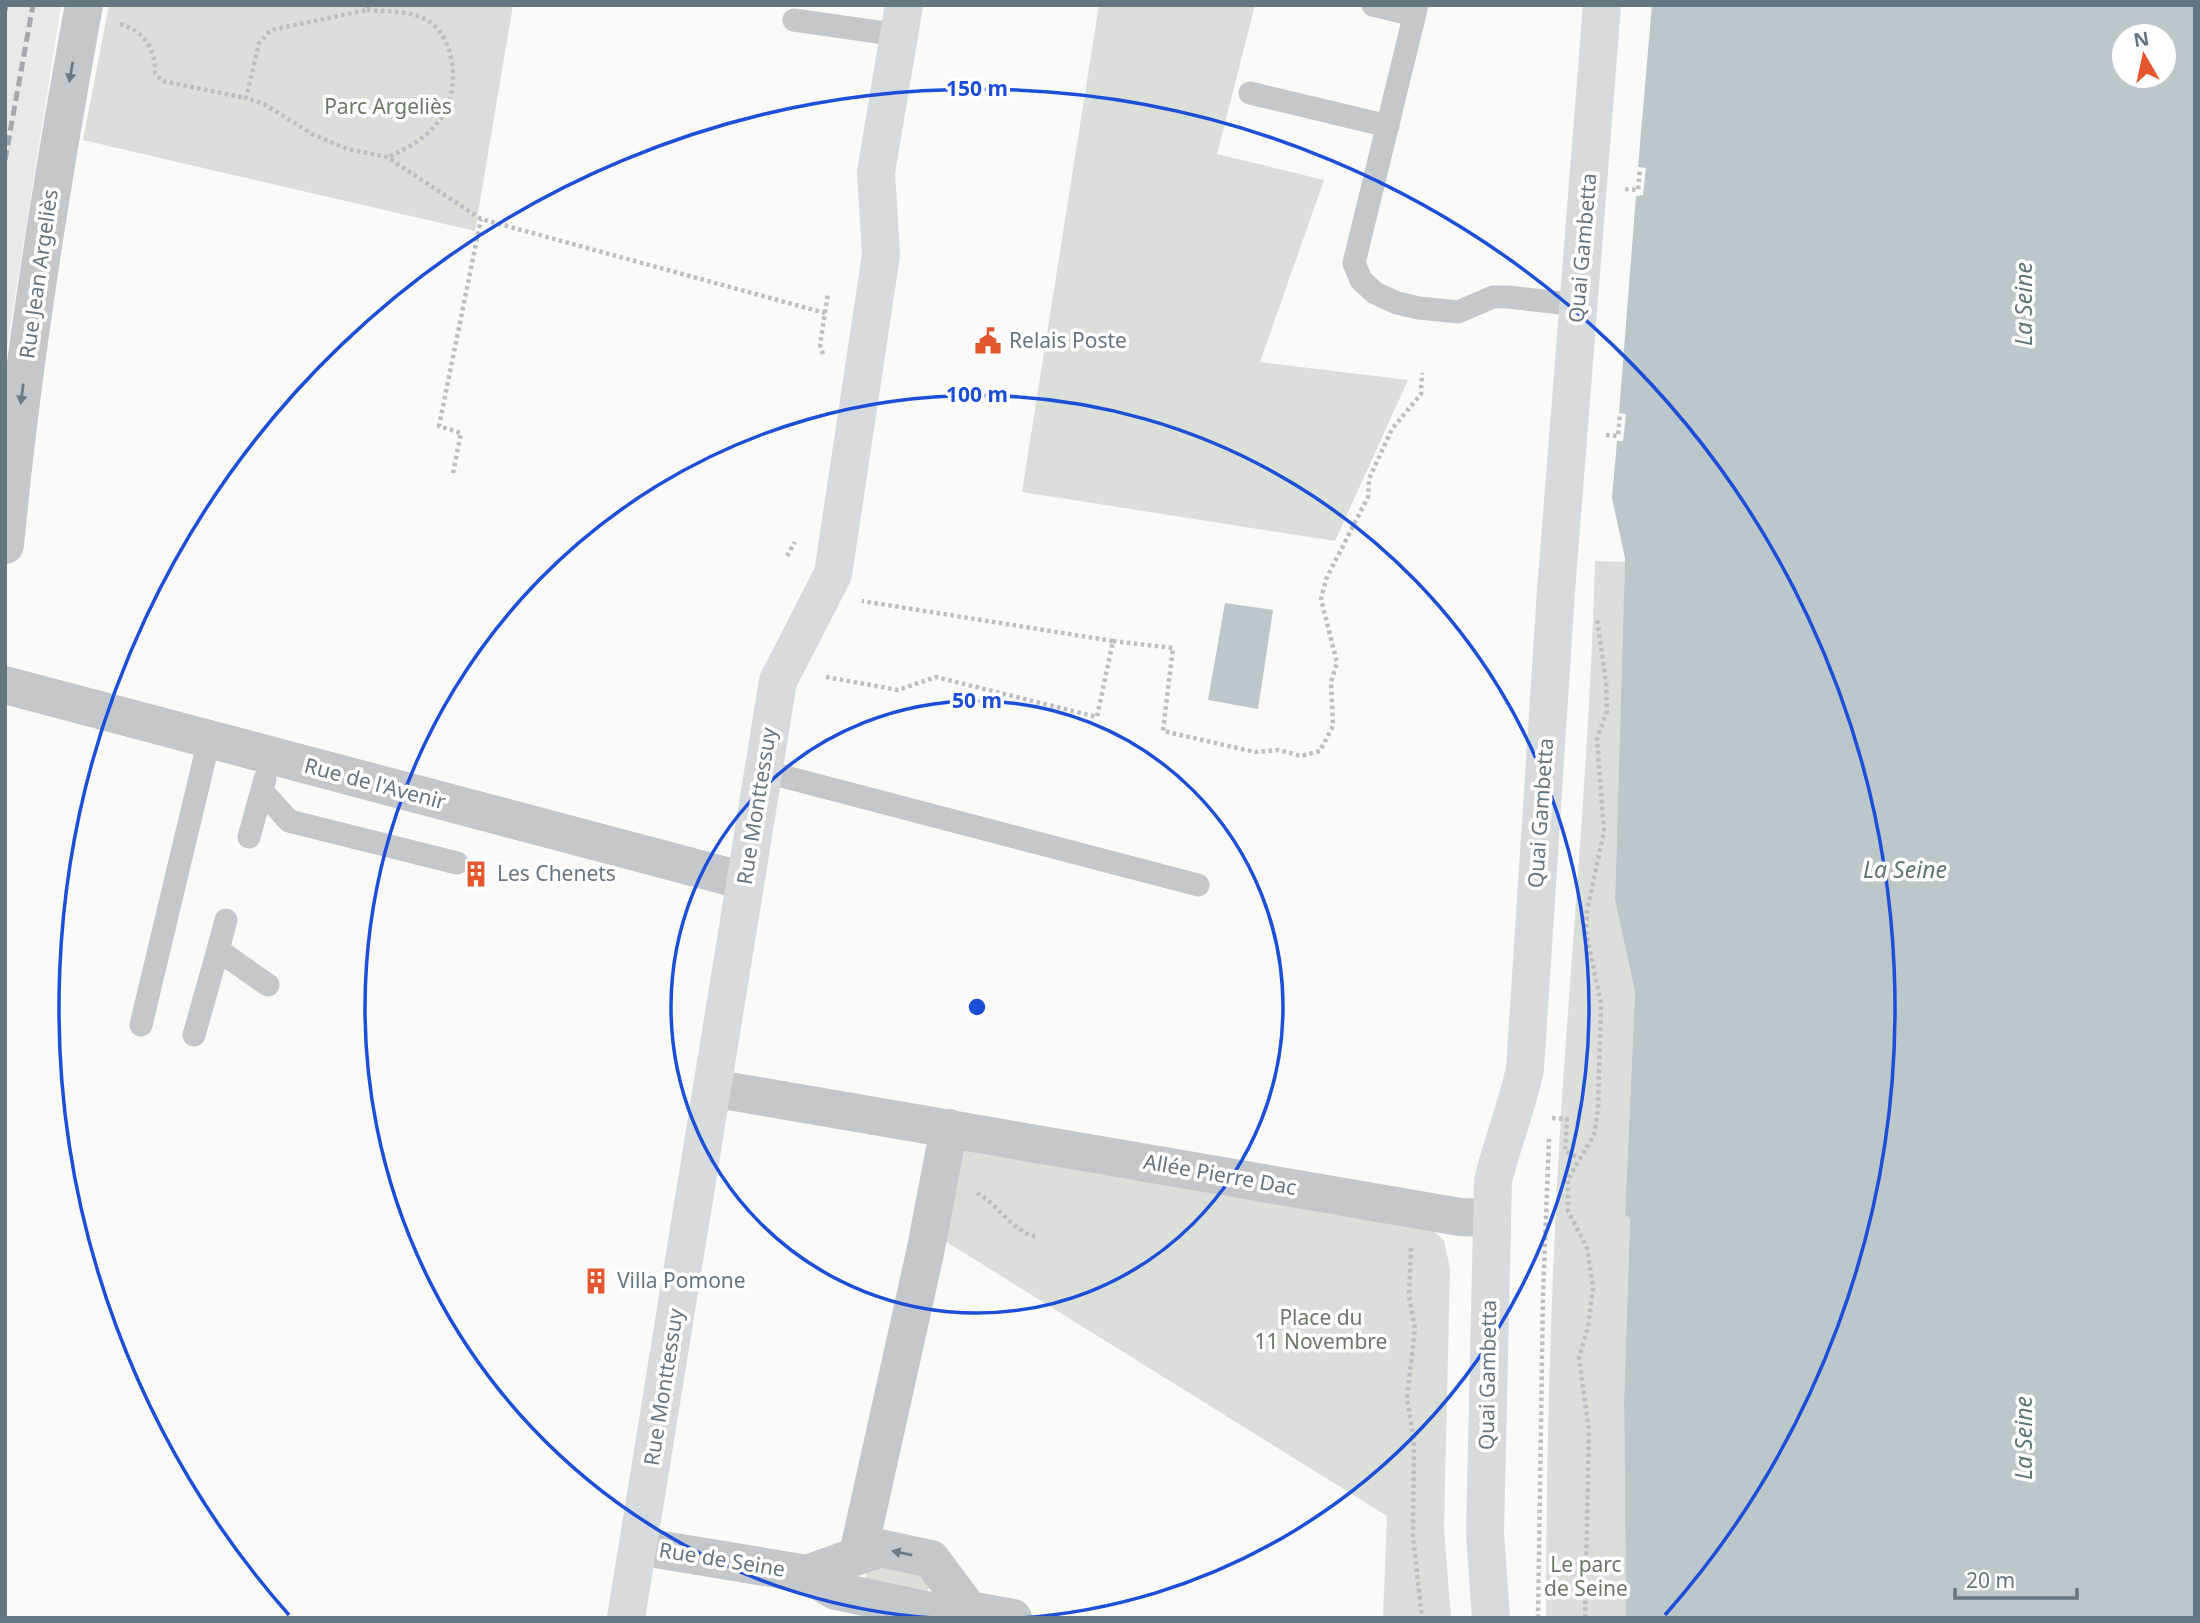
<svg xmlns="http://www.w3.org/2000/svg" width="2200" height="1623" viewBox="0 0 2200 1623" font-family="'Noto Sans',sans-serif">
	<style>
		.built { fill: #e8e9e9 }
		.green { fill: #dadfd7 }
		.water { fill: #bbc7cb; fill-rule: evenodd }
		.lines { fill: none; stroke-linecap: round; stroke-linejoin: round }
		.path { stroke: #bbbfc2; stroke-width: 4.5; stroke-dasharray: 3.5 3.5; stroke-linecap: butt }
		.lane { stroke: #c3c8cc; stroke-width: 23 }
		.street { stroke: #c3c8cc; stroke-width: 38 }
		.secondary { stroke: #d6dbdf; stroke-width: 38 }
		.rail { stroke: #a2aab0; stroke-width: 5; stroke-dasharray: 10 5; stroke-linecap: butt }
		.oneway { fill: #6a7a87 }
		.ring { fill: none; stroke: #1d4ed8; stroke-width: 3.5 }
		.labels { text-anchor: middle; stroke-width: 7; stroke-linejoin: round; paint-order: stroke }
		.park-label { font-size: 21px; fill: #687a64; stroke: #fff }
		.street-label { font-size: 21px; fill: #657683; stroke: #fff }
		.poi-label { font-size: 21px; fill: #657683; stroke: #fff; text-anchor: start }
		.water-label { font-size: 23px; font-style: italic; fill: #60757c; stroke: #fff }
		.centre { fill: #1d4ed8; stroke: #fff; stroke-width: 3.5 }
		.ring-label { font-size: 21px; text-anchor: middle; font-weight: bold; fill: #1d4ed8; stroke: #fff; stroke-width: 7; stroke-linejoin: round; paint-order: stroke }
	</style>
	<rect width="100%" height="100%" fill="#fafaf8"/>
	<path class="built" d="M 5,5 L 61,5 L 5,360 Z"/>
	<path class="green" d="M 109,5 L 513,5 L 475,231 L 83,140 Z
		M 1099,5 L 1255,5 L 1217,154 L 1324,180 L 1260,362 L 1408,380 L 1335,541 L 1022,492 Z
		M 1595,561 L 1625,562 L 1615,900 L 1635,992 L 1625,1215 L 1630,1218 L 1624,1401 L 1626,1618 L 1546,1618 C 1546,1450 1551,1281 1561,1113 C 1573,929 1590,745 1595,561 Z
		M 965,1146 L 1427,1226 L 1444,1240 L 1450,1269 L 1444,1528 L 1451,1618 L 1383,1618 L 1387,1516 L 945,1241 Z
		M 869,1561 L 923,1569 L 930,1583 L 928,1591 L 865,1580 Z"/>
	<path class="water" d="M 1652,5 L 2195,5 L 2195,1618 L 1626,1618 L 1624,1401 L 1630,1218 L 1625,1215 L 1635,992 L 1615,900 L 1625,558 L 1612,498 L 1617,441 L 1623,441 L 1626,414 L 1619,413 L 1636,196 L 1643,195 L 1646,168 L 1638,167 ZM 2123,35 L 2165,35 L 2165,77 L 2123,77 Z
		M 1225,603 L 1273,610 L 1258,709 L 1208,700 Z"/>
	<g class="lines">
		<path class="path" d="M 368,5 L 367,10 L 271,30 L 259,43 L 246,98 L 264,104 L 312,134 L 347,149 L 387,157 L 481,219 L 825,313
			M 367,10 C 387,12 413,10 430,22 C 455,40 459,84 445,111 C 434,133 410,148 388,157
			M 120,24 C 143,30 156,49 155,73 L 162,81 L 246,98
			M 1625,189 L 1638,190 L 1640,169
			M 823,354 L 820,345 L 828,293
			M 1606,435 L 1618,436 L 1620,414
			M 453,473 L 461,433 L 439,426 L 481,219
			M 787,556 L 795,542
			M 1113,641 L 1173,648 L 1163,731 L 1255,752 L 1278,750 L 1301,756 L 1320,751 L 1333,726 L 1331,682 L 1337,663 L 1321,599 L 1326,579 L 1368,497 L 1369,479 L 1392,429 L 1421,394 L 1422,373
			M 826,677 L 898,690 L 936,677 L 1097,717 L 1113,641 L 862,601
			M 1552,1118 L 1567,1119 L 1565,1151 L 1579,1158
			M 977,1193 C 999,1205 1014,1234 1038,1237
			M 1411,1248 L 1409,1296 L 1415,1328 L 1407,1398 L 1414,1442 L 1413,1536 L 1422,1618
			M 1538,1618 L 1543,1295 L 1549,1139
			M 1585,1618 L 1589,1430 L 1579,1358 L 1588,1327 L 1593,1288 L 1587,1248 L 1568,1211 L 1568,1179 L 1594,1135 L 1598,1110 L 1601,1004 L 1586,932 L 1587,911 L 1604,831 L 1597,739 L 1607,711 L 1606,682 L 1597,618"/>
		<path class="lane" d="M 1373,5 L 1414,15
			M 1417,5 L 1354,263 L 1361,280 L 1375,293 L 1397,303 L 1419,308 L 1458,312 L 1493,297 L 1508,297 L 1579,305
			M 794,20 L 899,35
			M 1250,93 L 1388,126
			M 763,771 L 1198,885
			M 262,791 L 289,821 L 457,863
			M 249,837 L 265,779
			M 226,920 L 218,950 L 268,985
			M 141,1025 L 209,740
			M 194,1035 L 218,950"/>
		<path class="street" d="M 5,545 C 22,364 51,184 84,5
			M 5,685 L 745,881
			M 712,1088 L 1460,1217 L 1491,1218
			M 638,1546 L 807,1574
			M 858,1554 L 925,1253 L 949,1128
			M 969,1610 L 931,1559 L 880,1548 L 807,1574 L 836,1591 L 940,1613 L 969,1610 L 1013,1618"/>
		<path class="secondary" d="M 626,1618 L 778,681 L 833,574 L 881,255 L 876,172 L 904,5
			M 1491,1618 L 1485,1533 L 1493,1181 C 1502,1143 1517,1107 1525,1069 L 1556,591 L 1602,5"/>
		<path class="rail" d="M 5,11 L 6,5
			M 5,160 L 33,5"/>
	</g>
	<defs><path id="oneway-solid" d="M-6-.8H1V-3.2L6.5 0L1 3.2V.8H-6Z" transform="scale(1.75)"/></defs>
	<g class="oneway">
		<use href="#oneway-solid" transform="translate(71 72) rotate(100)"/>
		<use href="#oneway-solid" transform="translate(22 394) rotate(97)"/>
		<use href="#oneway-solid" transform="translate(902 1553) rotate(-168)"/>
	</g>
	<g class="ring">
		<circle cx="977" cy="1007" r="306"/>
		<path d="M934 1618A612 612 0 1 1 1020 1618"/>
		<path d="M289 1615A918 918 0 1 1 1665 1615"/>
	</g>
	<defs>
		<g id="civic-bare" transform="scale(2.1)"><path d="M-.6-6.5H3V-4.5H.6V-3L4-1V1h2V6H-6V1h2V-1L-.6-3ZM-1.2 2.5V6h2.4V2.5Z" fill="#e4572e" stroke="#fff" stroke-width="2.5" paint-order="stroke"/></g>
		<g id="building-bare" transform="scale(2.1)"><path d="M-4-6H4V6H1V3H-1V6H-4ZM-2.5-4.3h1.7v1.8h-1.7ZM.8-4.3h1.7v1.8H.8ZM-2.5-1h1.7V.8h-1.7ZM.8-1h1.7V.8H.8Z" fill="#e4572e" stroke="#fff" stroke-width="2.5" paint-order="stroke"/></g>
	</defs>
	<g fill-rule="evenodd">
		<use href="#civic-bare" x="988" y="341"/>
		<use href="#building-bare" x="476" y="874"/>
		<use href="#building-bare" x="596" y="1281"/>
	</g>
	<g class="labels">
		<g class="park-label">
			<text x="388" y="114">Parc Argeliès</text>
			<text x="1321" y="1325">Place du<tspan x="1321" dy="24">11 Novembre</tspan></text>
			<text x="1586" y="1572">Le parc<tspan x="1586" dy="24">de Seine</tspan></text>
		</g>
		<g class="street-label">
			<text transform="translate(1583 248) rotate(-85)" y="7">Quai Gambetta</text>
			<text transform="translate(39 274) rotate(-82)" y="7">Rue Jean Argeliès</text>
			<text transform="translate(375 784) rotate(15)" y="7">Rue de l'Avenir</text>
			<text transform="translate(757 806) rotate(-81)" y="7">Rue Monttessuy</text>
			<text transform="translate(1541 813) rotate(-86)" y="7">Quai Gambetta</text>
			<text transform="translate(1220 1175) rotate(10)" y="7">Allée Pierre Dac</text>
			<text transform="translate(1488 1375) rotate(-89)" y="7">Quai Gambetta</text>
			<text transform="translate(664 1387) rotate(-81)" y="7">Rue Monttessuy</text>
			<text transform="translate(722 1560) rotate(9)" y="7">Rue de Seine</text>
		</g>
		<g class="poi-label">
			<text x="1009" y="348">Relais Poste</text>
			<text x="497" y="881">Les Chenets</text>
			<text x="617" y="1288">Villa Pomone</text>
		</g>
		<g class="water-label">
			<text transform="translate(2024 304) rotate(-90)" y="8">La Seine</text>
			<text x="1905" y="878">La Seine</text>
			<text transform="translate(2024 1438) rotate(-90)" y="8">La Seine</text>
		</g>
	</g>
	<circle cx="977" cy="1007" r="10" class="centre"/>
	<g class="ring-label">
		<text x="977" y="96">150 m</text>
		<text x="977" y="402">100 m</text>
		<text x="977" y="708">50 m</text>
	</g>
	<rect width="2200" height="1623" fill="none" stroke="#657683" stroke-width="14"/>
	<g transform="translate(2144 56) rotate(351)"><circle r="33" fill="#ffffff" stroke="#c1c8cd" stroke-width="2"/>
	<path d="M0-5L12 26L0 18L-12 26Z" fill="#e4572e"/>
	<text y="-10" font-size="19" font-weight="bold" text-anchor="middle" fill="#657683">N</text>
	</g>
	<path d="M1955 1588v10h122v-10" fill="none" stroke="#657683" stroke-width="3.5"/>
	<text x="1966" y="1588" font-size="21" fill="#657683" stroke="#ffffff" stroke-width="5" paint-order="stroke">20 m</text>
</svg>
